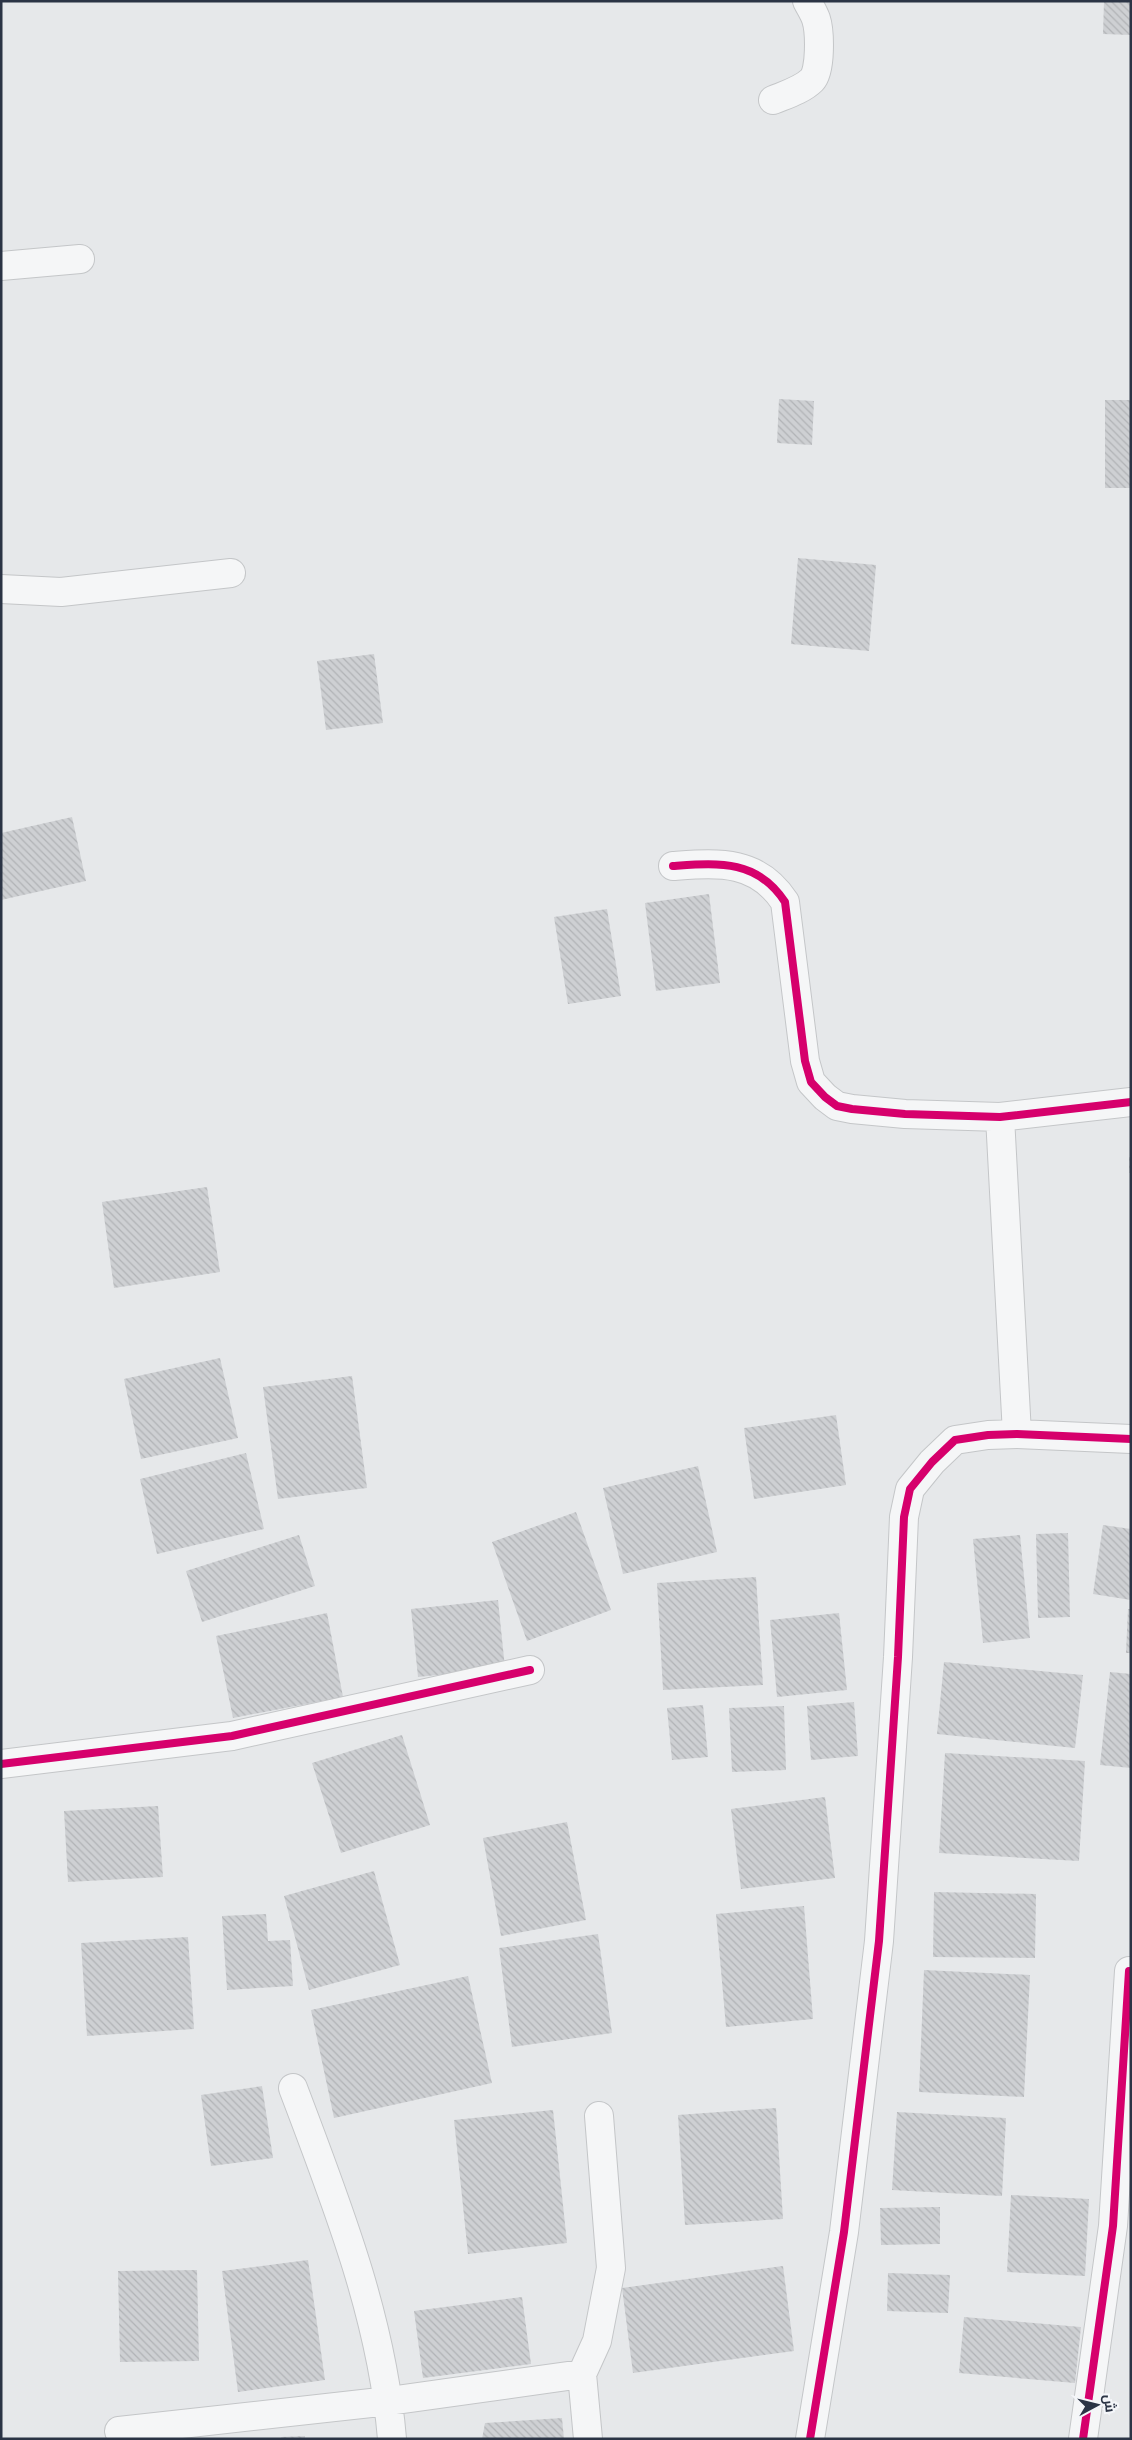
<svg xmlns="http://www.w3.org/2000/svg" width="1132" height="2440" viewBox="0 0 1132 2440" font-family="'Exo 2',Cairo,sans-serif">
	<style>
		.building { fill: url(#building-back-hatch) }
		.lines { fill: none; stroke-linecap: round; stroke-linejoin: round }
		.minor-casing { stroke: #c4c6c8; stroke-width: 30 }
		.minor { stroke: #f5f6f7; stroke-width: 28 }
		.cycleway-casing { stroke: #f4f6f9; stroke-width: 11 }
		.cycleway { stroke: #d6006c; stroke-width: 8 }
	</style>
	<defs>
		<pattern id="building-back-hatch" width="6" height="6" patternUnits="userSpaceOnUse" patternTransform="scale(1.25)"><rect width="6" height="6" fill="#ced0d3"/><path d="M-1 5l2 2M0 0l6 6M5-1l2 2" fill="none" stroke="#b1b3b6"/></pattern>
	</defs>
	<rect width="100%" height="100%" fill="#e6e8ea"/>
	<path class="building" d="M 1104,1 L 1131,1 L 1131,35 L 1103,34 Z
		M 779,399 L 814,401 L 812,445 L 777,443 Z
		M 1105,400 L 1131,400 L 1131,488 L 1105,488 Z
		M 798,558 L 876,565 L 869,651 L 791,644 Z
		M 374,654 L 383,723 L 326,730 L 317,661 Z
		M 72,817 L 86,881 L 1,900 L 1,833 Z
		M 709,894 L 720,983 L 656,991 L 645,903 Z
		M 607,909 L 621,996 L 568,1004 L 554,917 Z
		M 1129,1157 L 1131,1157 L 1131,1173 L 1129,1173 Z
		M 207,1187 L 220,1272 L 114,1288 L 102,1202 Z
		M 220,1358 L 238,1438 L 141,1459 L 124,1379 Z
		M 352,1376 L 367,1488 L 278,1499 L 263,1387 Z
		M 836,1415 L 846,1485 L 754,1499 L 744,1428 Z
		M 246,1453 L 264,1529 L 157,1554 L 140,1479 Z
		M 698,1466 L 717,1552 L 623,1574 L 603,1488 Z
		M 576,1512 L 611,1610 L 527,1641 L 492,1542 Z
		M 1103,1525 L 1131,1529 L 1131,1600 L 1093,1594 Z
		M 1068,1533 L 1070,1617 L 1038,1618 L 1036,1534 Z
		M 299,1535 L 315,1586 L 202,1622 L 186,1571 Z
		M 1020,1535 L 1030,1638 L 983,1643 L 973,1539 Z
		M 756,1577 L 763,1685 L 663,1690 L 657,1583 Z
		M 498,1600 L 505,1668 L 418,1677 L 411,1609 Z
		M 1128,1609 L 1131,1609 L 1131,1653 L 1126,1653 Z
		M 327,1613 L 343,1697 L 233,1718 L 216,1636 Z
		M 839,1613 L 847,1690 L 777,1697 L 770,1620 Z
		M 944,1662 L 1083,1675 L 1075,1748 L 937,1734 Z
		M 1110,1672 L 1131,1674 L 1131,1768 L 1100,1765 Z
		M 854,1702 L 858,1756 L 811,1760 L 807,1706 Z
		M 703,1705 L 708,1757 L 672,1760 L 667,1708 Z
		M 784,1706 L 786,1770 L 732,1772 L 729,1708 Z
		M 402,1735 L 430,1825 L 341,1853 L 312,1763 Z
		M 945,1753 L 1085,1761 L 1079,1861 L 939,1853 Z
		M 825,1797 L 835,1878 L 741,1889 L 731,1809 Z
		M 158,1806 L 163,1877 L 68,1882 L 64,1811 Z
		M 567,1822 L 586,1920 L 501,1936 L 483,1838 Z
		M 374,1871 L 400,1965 L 309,1990 L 284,1896 Z
		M 934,1892 L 1036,1894 L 1035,1958 L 933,1957 Z
		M 804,1906 L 813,2019 L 726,2027 L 716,1914 Z
		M 266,1914 L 268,1941 L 290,1940 L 293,1986 L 227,1990 L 222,1916 Z
		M 598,1934 L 612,2033 L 512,2047 L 499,1948 Z
		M 188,1937 L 194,2029 L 87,2036 L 81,1943 Z
		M 924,1970 L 1030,1975 L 1024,2097 L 919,2092 Z
		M 468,1976 L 492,2083 L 334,2118 L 311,2010 Z
		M 262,2086 L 273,2158 L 211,2166 L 201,2095 Z
		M 776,2108 L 783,2219 L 685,2225 L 678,2115 Z
		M 553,2110 L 567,2243 L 468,2254 L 454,2120 Z
		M 897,2112 L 1006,2118 L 1002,2196 L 892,2190 Z
		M 1011,2195 L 1089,2199 L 1085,2276 L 1007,2272 Z
		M 940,2207 L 940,2244 L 881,2245 L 880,2208 Z
		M 308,2260 L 325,2380 L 238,2392 L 222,2271 Z
		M 783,2266 L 794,2351 L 633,2373 L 622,2288 Z
		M 197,2270 L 199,2361 L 120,2362 L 118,2271 Z
		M 888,2273 L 950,2275 L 948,2313 L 887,2311 Z
		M 522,2297 L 531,2364 L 423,2378 L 414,2311 Z
		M 964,2317 L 1081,2327 L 1075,2383 L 959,2373 Z
		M 562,2418 L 564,2439 L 482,2439 L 485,2423 Z
		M 305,2436 L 305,2439 L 282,2439 L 281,2437 Z"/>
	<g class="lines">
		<g class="minor-casing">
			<path id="minor" d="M 773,100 C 785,95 802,90 812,80 C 821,71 820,31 816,19 C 814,13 810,7 807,1
				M 1,266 L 80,259
				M 1,589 L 61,592 L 231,573
				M 673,866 C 718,863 757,859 785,902 L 805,1061 L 811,1082 L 825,1097 L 837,1106 L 852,1109 L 905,1114 L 1000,1117 L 1131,1102
				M 1000,1117 L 1017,1434
				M 1,1764 L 232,1736 L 530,1670
				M 293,2088 C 336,2202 382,2317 392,2439
				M 119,2431 L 389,2401 L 582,2374
				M 588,2439 L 582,2374 L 597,2341 L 611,2268 L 599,2116
				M 810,2439 L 844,2232 L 879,1941 L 898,1657 L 904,1517 L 910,1489 L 932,1462 L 955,1440 L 988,1435 L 1017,1434 L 1131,1439
				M 1083,2439 L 1113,2226 L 1129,1971"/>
		</g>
		<use href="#minor" class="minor"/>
		<g class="cycleway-casing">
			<path id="cycleway" d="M 673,866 C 718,863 757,859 785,902 L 805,1061 L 811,1082 L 825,1097 L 837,1106 L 852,1109 L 905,1114 L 1000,1117 L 1131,1102
				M 1,1764 L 232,1736 L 530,1670
				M 810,2439 L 844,2232 L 879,1941 L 898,1657 L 904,1517 L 910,1489 L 932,1462 L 955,1440 L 988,1435 L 1017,1434 L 1131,1439
				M 1083,2439 L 1113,2226 L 1129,1971"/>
		</g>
		<use href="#cycleway" class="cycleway"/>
	</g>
	<rect width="1132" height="2440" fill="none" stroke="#2b3445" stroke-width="5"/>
	<g transform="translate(1097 2405) rotate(83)" stroke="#f4f6f9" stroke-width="4" paint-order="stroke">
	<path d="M0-4L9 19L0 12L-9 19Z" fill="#2b3445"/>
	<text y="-8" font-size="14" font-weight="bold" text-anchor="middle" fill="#2b3445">ش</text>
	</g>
</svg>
